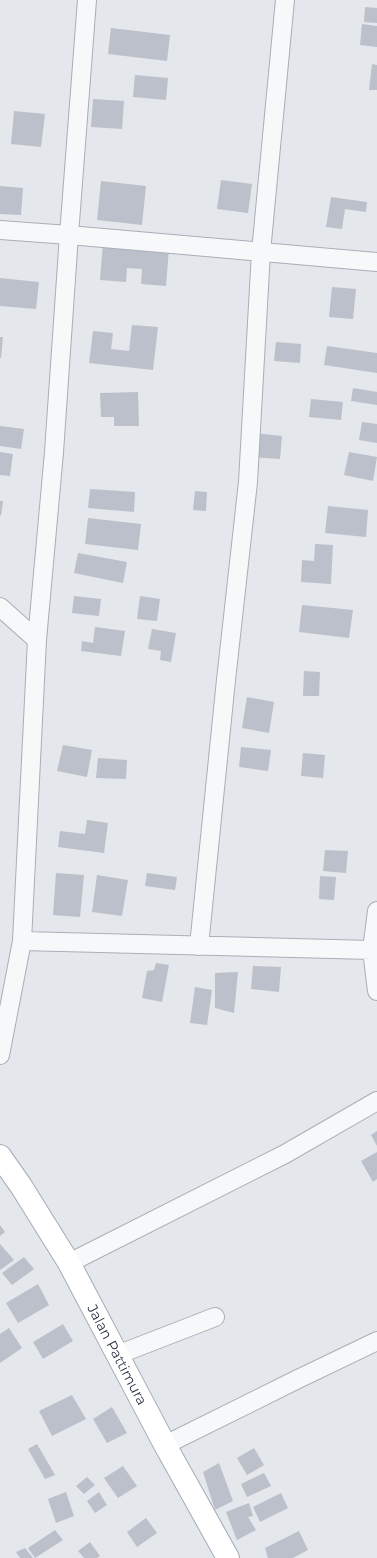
<svg xmlns="http://www.w3.org/2000/svg" width="377" height="1558" viewBox="0 0 377 1558" font-family="Montserrat,sans-serif">
	<style>
		.building { fill: #bbc0ca }
		.lines { fill: none; stroke-linecap: round; stroke-linejoin: round }
		.minor-casing { stroke: #a9aeb7; stroke-width: 20 }
		.major-casing { stroke: #a3abb8; stroke-width: 24 }
		.minor { stroke: #f7f8fa; stroke-width: 18 }
		.major { stroke: #fff; stroke-width: 22 }
		.labels { text-anchor: middle; stroke-width: 3; stroke-linejoin: round; paint-order: stroke }
		.street-label { font-size: 14px; fill: #2b3445; stroke: #f4f6f9 }
	</style>
	<rect width="100%" height="100%" fill="#e4e7ec"/>
	<path class="building" d="M 365,7 L 377,8 L 377,23 L 364,22 Z
		M 362,24 L 377,26 L 377,47 L 360,45 Z
		M 111,28 L 170,35 L 167,61 L 108,54 Z
		M 372,64 L 377,65 L 377,90 L 369,90 Z
		M 135,75 L 168,78 L 166,100 L 133,97 Z
		M 93,99 L 124,101 L 122,129 L 91,127 Z
		M 14,111 L 45,114 L 41,147 L 11,144 Z
		M 221,180 L 252,184 L 248,213 L 217,209 Z
		M 101,181 L 146,186 L 142,225 L 97,220 Z
		M 0,186 L 23,188 L 21,215 L 0,214 Z
		M 331,197 L 367,202 L 366,212 L 345,209 L 342,229 L 326,227 Z
		M 103,243 L 169,248 L 166,286 L 141,284 L 142,269 L 127,268 L 126,282 L 100,280 Z
		M 0,278 L 39,282 L 36,309 L 0,306 Z
		M 332,287 L 356,289 L 353,319 L 329,317 Z
		M 132,325 L 158,327 L 153,370 L 89,363 L 93,331 L 113,333 L 111,349 L 129,351 Z
		M 0,337 L 3,337 L 1,358 L 0,358 Z
		M 276,342 L 301,344 L 300,363 L 274,361 Z
		M 327,346 L 377,353 L 377,373 L 324,365 Z
		M 353,388 L 377,392 L 377,405 L 351,401 Z
		M 138,392 L 139,426 L 114,426 L 114,417 L 101,417 L 100,393 Z
		M 311,399 L 343,402 L 341,420 L 309,417 Z
		M 362,422 L 377,424 L 377,443 L 359,440 Z
		M 0,426 L 24,429 L 21,449 L 0,446 Z
		M 254,433 L 282,436 L 280,459 L 252,457 Z
		M 0,452 L 13,454 L 10,476 L 0,475 Z
		M 349,452 L 377,457 L 373,481 L 344,475 Z
		M 90,489 L 135,492 L 134,512 L 88,508 Z
		M 195,491 L 207,492 L 206,511 L 193,510 Z
		M 0,501 L 3,501 L 1,516 L 0,515 Z
		M 328,506 L 368,510 L 366,537 L 325,533 Z
		M 88,518 L 141,524 L 138,550 L 85,544 Z
		M 315,544 L 333,545 L 331,584 L 301,582 L 302,560 L 314,561 Z
		M 78,553 L 127,562 L 123,583 L 74,573 Z
		M 74,596 L 101,599 L 99,616 L 72,613 Z
		M 140,596 L 160,599 L 157,621 L 137,619 Z
		M 302,605 L 353,610 L 349,638 L 299,632 Z
		M 95,627 L 125,631 L 121,656 L 81,651 L 82,641 L 93,643 Z
		M 152,629 L 176,633 L 171,662 L 160,660 L 161,651 L 148,649 Z
		M 304,671 L 320,672 L 319,696 L 303,696 Z
		M 247,697 L 274,702 L 269,733 L 242,728 Z
		M 63,745 L 92,750 L 87,777 L 57,771 Z
		M 241,747 L 271,750 L 268,771 L 239,767 Z
		M 303,753 L 325,755 L 323,778 L 301,776 Z
		M 98,758 L 127,760 L 126,779 L 96,778 Z
		M 87,820 L 108,823 L 104,853 L 58,847 L 60,831 L 85,834 Z
		M 325,850 L 348,851 L 346,873 L 323,871 Z
		M 56,873 L 84,875 L 80,917 L 53,915 Z
		M 147,873 L 177,877 L 175,890 L 145,886 Z
		M 97,875 L 128,880 L 122,916 L 92,912 Z
		M 320,876 L 336,877 L 334,900 L 319,899 Z
		M 156,963 L 169,965 L 162,1002 L 142,998 L 147,971 L 154,970 Z
		M 253,966 L 281,967 L 279,992 L 251,989 Z
		M 238,972 L 234,1013 L 215,1008 L 215,973 Z
		M 195,987 L 212,990 L 207,1025 L 190,1023 Z
		M 377,1131 L 377,1146 L 371,1135 Z
		M 377,1152 L 377,1179 L 373,1182 L 361,1161 Z
		M 0,1225 L 5,1232 L 0,1236 Z
		M 0,1244 L 14,1260 L 0,1270 Z
		M 24,1257 L 34,1269 L 12,1285 L 2,1273 Z
		M 38,1284 L 49,1305 L 18,1323 L 6,1303 Z
		M 63,1324 L 73,1341 L 43,1359 L 33,1342 Z
		M 9,1328 L 22,1348 L 0,1363 L 0,1334 Z
		M 72,1395 L 86,1419 L 52,1436 L 39,1411 Z
		M 112,1407 L 127,1433 L 107,1443 L 93,1419 Z
		M 37,1444 L 55,1475 L 45,1479 L 28,1449 Z
		M 254,1448 L 264,1465 L 247,1475 L 237,1458 Z
		M 219,1463 L 233,1501 L 215,1510 L 203,1472 Z
		M 123,1466 L 137,1486 L 118,1498 L 104,1478 Z
		M 264,1473 L 271,1486 L 247,1497 L 241,1484 Z
		M 87,1477 L 95,1485 L 84,1494 L 76,1486 Z
		M 66,1492 L 74,1516 L 56,1523 L 48,1499 Z
		M 99,1492 L 107,1505 L 95,1513 L 87,1501 Z
		M 281,1493 L 288,1508 L 260,1522 L 253,1507 Z
		M 249,1503 L 253,1516 L 248,1517 L 256,1530 L 237,1540 L 226,1512 Z
		M 146,1518 L 157,1533 L 137,1547 L 127,1532 Z
		M 55,1530 L 63,1540 L 35,1558 L 28,1548 Z
		M 299,1531 L 308,1550 L 293,1558 L 268,1558 L 265,1548 Z
		M 90,1542 L 100,1556 L 97,1558 L 84,1558 L 78,1551 Z
		M 25,1548 L 33,1558 L 20,1558 L 16,1552 Z"/>
	<g class="lines">
		<g class="minor-casing">
			<path id="minor" d="M 0,230 L 69,235 L 377,262
				M 0,607 L 37,640
				M 22,941 L 372,950 L 377,911
				M 199,946 L 226,680 L 248,482 L 261,252 L 285,0
				M 377,951 L 372,950 L 377,991
				M 0,1055 L 22,941 L 37,640 L 54,452 L 69,235 L 87,0
				M 69,1263 L 285,1154 L 377,1101
				M 117,1355 L 215,1317
				M 165,1445 L 296,1380 L 377,1341"/>
		</g>
		<g class="major-casing">
			<g id="major">
				<path id="s1" d="M 0,1156 L 21,1186 L 69,1263 L 165,1445 L 228,1558"/>
			</g>
		</g>
		<use href="#minor" class="minor"/>
		<use href="#major" class="major"/>
	</g>
	<g class="labels">
		<g class="street-label">
			<text dy="5" stroke="none"><textPath href="#s1" startOffset="231">Jalan Pattimura</textPath></text>
		</g>
	</g>
</svg>
